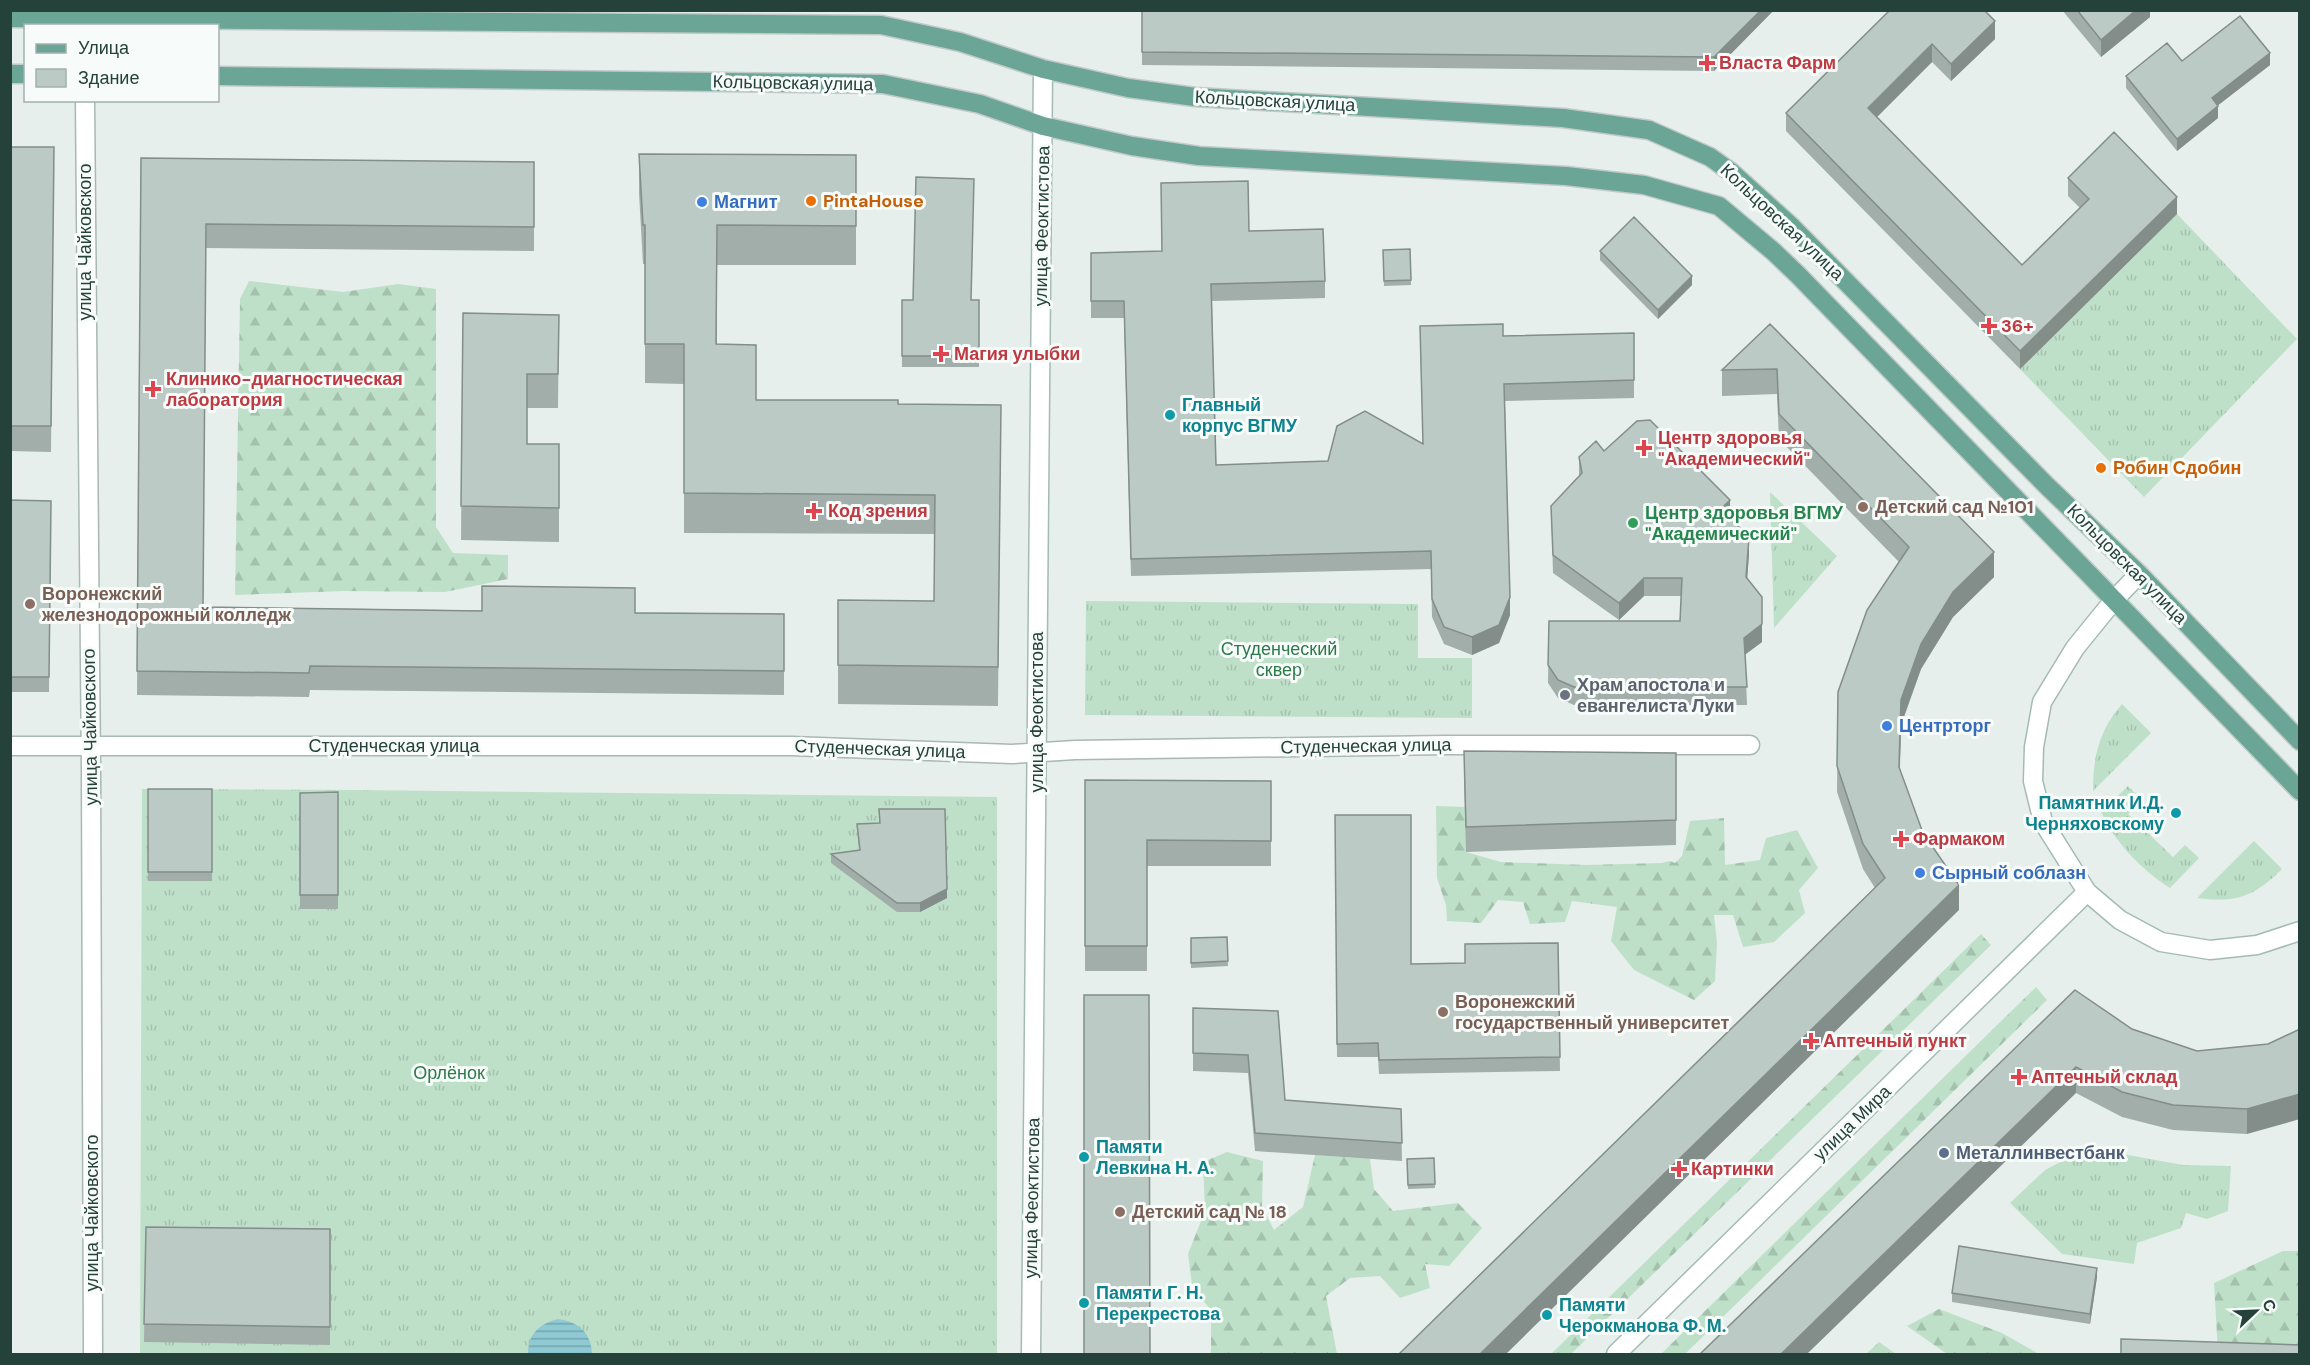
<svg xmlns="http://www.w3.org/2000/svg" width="2310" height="1365" viewBox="0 0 2310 1365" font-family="'DM Sans',sans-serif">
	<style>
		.grass { fill: url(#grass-tufts) }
		.forest { fill: url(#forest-firs) }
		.water { fill: url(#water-rules) }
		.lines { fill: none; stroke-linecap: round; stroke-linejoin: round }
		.street-casing { stroke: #a8b8b2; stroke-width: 21 }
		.secondary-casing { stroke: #a4bbb3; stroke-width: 21 }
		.primary-casing { stroke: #c2cac8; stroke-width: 21 }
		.street { stroke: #fff; stroke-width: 18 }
		.secondary { stroke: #fff; stroke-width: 18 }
		.primary { stroke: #6aa596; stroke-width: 18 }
		.wall { fill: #a1aea9 }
		.shaded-wall { fill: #838d89 }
		.building { fill: #bbcac4; stroke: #838d89; stroke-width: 1.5 }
		.health-dot { fill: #e0444e; stroke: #f7fbf9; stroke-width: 2 }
		.food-dot { fill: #e8710a; stroke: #f7fbf9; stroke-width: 2 }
		.shop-dot { fill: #3f7fe0; stroke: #f7fbf9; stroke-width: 2 }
		.culture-dot { fill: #0f9aa8; stroke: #f7fbf9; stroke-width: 2 }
		.education-dot { fill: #8d6e63; stroke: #f7fbf9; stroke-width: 2 }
		.leisure-dot { fill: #2e9e5b; stroke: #f7fbf9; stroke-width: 2 }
		.worship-dot { fill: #6b7280; stroke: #f7fbf9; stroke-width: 2 }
		.service-dot { fill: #5c6f8a; stroke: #f7fbf9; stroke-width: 2 }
		.labels { text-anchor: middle; stroke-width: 6; stroke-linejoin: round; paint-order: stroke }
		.health-label { font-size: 18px; font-weight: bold; fill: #be3a42; stroke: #f7fbf9; text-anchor: start }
		.street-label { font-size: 18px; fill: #24423a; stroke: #f7fbf9 }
		.food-label { font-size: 18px; font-weight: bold; fill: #c56008; stroke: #f7fbf9; text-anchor: start }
		.shop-label { font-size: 18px; font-weight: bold; fill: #366cbe; stroke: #f7fbf9; text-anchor: start }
		.culture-label { font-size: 18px; font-weight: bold; fill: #0d838f; stroke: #f7fbf9; text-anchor: start }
		.education-label { font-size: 18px; font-weight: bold; fill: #785e54; stroke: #f7fbf9; text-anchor: start }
		.leisure-label { font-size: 18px; font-weight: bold; fill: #27864d; stroke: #f7fbf9; text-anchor: start }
		.park-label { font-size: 18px; fill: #2d7a4b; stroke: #f7fbf9 }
		.worship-label { font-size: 18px; font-weight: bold; fill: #5b616d; stroke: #f7fbf9; text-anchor: start }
		.service-label { font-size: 18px; font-weight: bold; fill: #4e5e75; stroke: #f7fbf9; text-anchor: start }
	</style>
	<defs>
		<pattern id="grass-tufts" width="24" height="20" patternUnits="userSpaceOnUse" patternTransform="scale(1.5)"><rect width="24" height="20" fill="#bfe0c8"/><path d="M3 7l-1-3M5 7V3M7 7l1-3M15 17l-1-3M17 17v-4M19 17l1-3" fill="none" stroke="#a4c1ad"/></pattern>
		<pattern id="forest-firs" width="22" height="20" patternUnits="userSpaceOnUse" patternTransform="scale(1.5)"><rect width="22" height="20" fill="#bfe0c8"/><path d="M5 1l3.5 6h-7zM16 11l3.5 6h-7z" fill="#a4c1ad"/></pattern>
		<pattern id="water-rules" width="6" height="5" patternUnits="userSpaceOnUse" patternTransform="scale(1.5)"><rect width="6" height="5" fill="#8ec9d4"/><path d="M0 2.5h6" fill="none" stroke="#74a5ad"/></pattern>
	</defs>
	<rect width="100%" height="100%" fill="#e6efeb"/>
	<path class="grass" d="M 2177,214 L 2297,339 L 2144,497 L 2020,369 Z
		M 1770,492 L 1837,556 L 1774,628 Z
		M 1086,601 L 1418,604 L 1418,658 L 1472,658 L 1472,718 L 1085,715 Z
		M 2122,704 L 2151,733 L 2093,791 C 2093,757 2099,730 2122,704 Z
		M 2128,786 L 2142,800 L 2128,814 L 2173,857 L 2185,845 L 2199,858 L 2170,888 C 2141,869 2117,845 2101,812 Z
		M 142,789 L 354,790 L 997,797 L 997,1354 L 140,1354 Z
		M 2254,841 L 2282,869 C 2254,897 2236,903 2197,898 Z
		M 2095,1149 L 2183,1165 L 2231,1166 L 2228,1211 L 2207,1219 L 2186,1213 L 2181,1228 L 2137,1243 L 2134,1264 L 2062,1254 L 2010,1203 L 2045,1170 L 2072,1156 Z"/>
	<path class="forest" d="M 249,281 L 343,292 L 398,284 L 436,289 L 436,527 L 453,553 L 508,555 L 508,579 L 445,592 L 345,591 L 235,595 L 240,299 Z
		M 1436,806 L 1466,807 L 1466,852 L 1501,862 L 1586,865 L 1661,863 L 1670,861 L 1675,863 L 1682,856 L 1690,821 L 1724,818 L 1725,865 L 1760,860 L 1766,838 L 1797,830 L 1818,868 L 1799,890 L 1805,913 L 1774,942 L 1743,947 L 1733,915 L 1714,915 L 1717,943 L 1715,981 L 1694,1000 L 1634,970 L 1611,941 L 1617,907 L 1572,901 L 1565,922 L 1530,924 L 1523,902 L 1498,900 L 1481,923 L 1447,921 L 1446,905 L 1437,878 Z
		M 1981,934 L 1991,945 L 1571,1354 L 1551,1354 Z
		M 2036,987 L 2047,1000 L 1685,1354 L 1661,1354 Z
		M 1227,1152 L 1263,1161 L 1262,1206 L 1274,1230 L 1303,1207 L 1315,1155 L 1370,1159 L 1374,1189 L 1393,1211 L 1458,1203 L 1482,1228 L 1449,1266 L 1425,1264 L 1430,1288 L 1400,1298 L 1380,1276 L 1350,1278 L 1326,1296 L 1337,1354 L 1211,1354 L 1211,1311 L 1192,1285 L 1188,1254 L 1205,1211 L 1203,1162 Z
		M 2283,1251 L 2299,1251 L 2299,1354 L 2218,1352 L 2214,1283 Z
		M 1939,1309 L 2002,1333 L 2039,1354 L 1947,1354 L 1907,1326 Z
		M 1879,1342 L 1896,1354 L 1866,1354 Z"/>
	<path class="water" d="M 558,1319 C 579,1322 591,1333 592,1354 L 528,1354 C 528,1334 539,1324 558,1319 Z"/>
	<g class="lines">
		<g class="street-casing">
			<path id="street" d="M 85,100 L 91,770 L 93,1354
				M 10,746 L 791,746 L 1012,754 L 1075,750 L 1448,745 L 1750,745"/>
		</g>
		<g class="secondary-casing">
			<path id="secondary" d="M 2139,574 L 2114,600 L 2075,648 L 2042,702 L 2034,747 L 2033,781 L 2043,822 L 2087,892 L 2120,920 L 2161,942 L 2210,950 L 2257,945 L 2300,931
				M 1031,1354 L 1043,69
				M 1616,1354 L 2087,892"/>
		</g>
		<g class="primary-casing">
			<path id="primary" d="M 10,18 L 881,25 L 960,42 L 1043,69 L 1128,88 L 1195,97 L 1563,118 L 1649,130 L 1710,157 L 1731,172 L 1792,227 L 2047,486 L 2139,574 L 2300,741
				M 10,74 L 26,74
				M 218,76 L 883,84 L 980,104 L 1043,126 L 1132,146 L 1199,156 L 1566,176 L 1644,185 L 1719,206 L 1774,252 L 1798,275 L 2300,791"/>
		</g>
		<use href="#street" class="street"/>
		<use href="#secondary" class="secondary"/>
		<use href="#primary" class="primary"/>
	</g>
	<path class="wall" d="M 1142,10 L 1774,10 L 1714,71 L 1142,65 Z
		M 1890,10 L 1995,39 L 1951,81 L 1932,62 L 1877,117 L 2022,265 L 2080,208 L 2068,196 L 2068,178 L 2177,214 L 2020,369 L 1786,131 L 1786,113 Z
		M 2062,10 L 2150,10 L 2150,17 L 2101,57 Z
		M 2182,61 L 2270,65 L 2218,105 L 2218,118 L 2177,151 L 2126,88 L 2126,76 Z
		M 10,147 L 54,147 L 51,452 L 10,451 Z
		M 639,154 L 856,155 L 856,265 L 717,265 L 717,344 L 756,400 L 898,404 L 1001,405 L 998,706 L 838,704 L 838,665 L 934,601 L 934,534 L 684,533 L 684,384 L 645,383 L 645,264 L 643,264 L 639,193 Z
		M 141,158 L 534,162 L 534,251 L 206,248 L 203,607 L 784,614 L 784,695 L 310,690 L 309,697 L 137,695 Z
		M 1161,183 L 1249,231 L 1325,281 L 1325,298 L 1212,301 L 1216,465 L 1328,461 L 1423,444 L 1503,336 L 1634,380 L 1634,398 L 1505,401 L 1510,615 L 1499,643 L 1472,655 L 1444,644 L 1432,617 L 1431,569 L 1131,576 L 1124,318 L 1091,318 L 1091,253 L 1162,251 Z
		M 1383,250 L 1411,280 L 1411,285 L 1384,286 Z
		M 1600,251 L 1692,285 L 1658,319 L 1600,260 Z
		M 902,300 L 979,300 L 979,367 L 902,367 Z
		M 463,313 L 559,315 L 558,408 L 527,408 L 527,444 L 559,444 L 559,542 L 461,540 Z
		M 1770,324 L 1994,577 L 1953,617 L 1921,669 L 1901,725 L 1900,769 L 1923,833 L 1959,910 L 1875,888 L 1863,869 L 1837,792 L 1838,692 L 1899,562 L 1779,439 L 1777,394 L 1722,396 L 1722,370 Z
		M 1604,451 L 1730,518 L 1749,554 L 1747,579 L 1762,642 L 1745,655 L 1747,705 L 1574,705 L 1558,698 L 1548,683 L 1549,621 L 1680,621 L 1681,596 L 1644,596 L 1619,620 L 1553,573 L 1551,506 L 1579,476 L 1579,457 Z
		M 10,500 L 51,501 L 49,692 L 10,692 Z
		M 1676,753 L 1676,845 L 1466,852 L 1464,776 Z
		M 1085,780 L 1271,781 L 1271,866 L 1147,866 L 1147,971 L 1085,971 Z
		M 148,789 L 212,789 L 212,881 L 148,881 Z
		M 338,792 L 338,909 L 300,909 L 300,793 Z
		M 879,809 L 947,898 L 920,912 L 897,912 L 831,863 L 831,854 L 859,850 L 857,824 L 879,823 Z
		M 1335,815 L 1411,964 L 1465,963 L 1558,943 L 1560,1071 L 1379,1074 L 1378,1057 L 1337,1057 Z
		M 1227,937 L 1228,966 L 1191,968 L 1191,938 Z
		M 2075,990 L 2132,1029 L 2197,1051 L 2268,1044 L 2247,1134 L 2173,1130 L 2122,1117 L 2076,1093 Z
		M 1193,1008 L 1278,1011 L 1285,1100 L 1401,1109 L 1402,1161 L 1255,1151 L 1248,1073 L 1193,1071 Z
		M 1434,1158 L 1435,1188 L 1408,1189 L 1407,1159 Z
		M 146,1227 L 330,1229 L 330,1345 L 144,1342 Z
		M 2097,1277 L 2090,1324 L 1952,1302 L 1952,1293 Z"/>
	<path class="shaded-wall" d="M 1761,10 L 1774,10 L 1714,71 L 1714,57 Z
		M 2136,10 L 2150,10 L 2150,17 L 2101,57 L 2101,40 Z
		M 1995,21 L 1995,39 L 1951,81 L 1951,64 Z
		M 1932,44 L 1932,62 L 1868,126 L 1868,108 Z
		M 2270,53 L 2270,65 L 2212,110 L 2212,98 Z
		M 2218,106 L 2218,118 L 2177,151 L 2177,139 Z
		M 2177,197 L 2177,214 L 2020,369 L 2020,351 Z
		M 1692,276 L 1692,285 L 1658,319 L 1658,310 Z
		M 1730,500 L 1730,518 L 1721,509 Z
		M 1749,537 L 1749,554 L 1746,595 L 1746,577 Z
		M 1994,552 L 1994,577 L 1953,617 L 1921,669 L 1901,725 L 1899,792 L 1901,700 L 1921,644 L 1953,592 Z
		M 1644,578 L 1644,596 L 1619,620 L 1619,603 Z
		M 1510,597 L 1510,615 L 1499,643 L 1472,655 L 1472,637 Z
		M 1762,624 L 1762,642 L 1744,655 L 1744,638 Z
		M 1959,885 L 1959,910 L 1506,1354 L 1480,1354 Z
		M 947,889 L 947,898 L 920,912 L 920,903 Z
		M 2076,1067 L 2076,1093 L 1807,1354 L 1781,1354 Z
		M 2300,1094 L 2300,1119 L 2247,1134 L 2247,1109 Z
		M 2097,1268 L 2097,1277 L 2090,1324 L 2090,1314 Z"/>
	<path class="building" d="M 1142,10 L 1761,10 L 1714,57 L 1142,52 Z
		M 1890,10 L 1984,10 L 1995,21 L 1951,64 L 1932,44 L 1868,108 L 2022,265 L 2089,199 L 2068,178 L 2114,132 L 2177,197 L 2020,351 L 1786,113 Z
		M 2077,10 L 2136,10 L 2101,40 Z
		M 2240,16 L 2270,53 L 2212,98 L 2218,106 L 2177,139 L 2126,76 L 2167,43 L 2182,61 Z
		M 10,147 L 54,147 L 51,426 L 10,426 Z
		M 639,154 L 856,155 L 856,226 L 717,225 L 716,344 L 756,345 L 756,400 L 898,400 L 898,404 L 1001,405 L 998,667 L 838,665 L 838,600 L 934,601 L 935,495 L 684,493 L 684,344 L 645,344 L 645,225 L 643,225 Z
		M 141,158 L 534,162 L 534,227 L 206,224 L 203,607 L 482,611 L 482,586 L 635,588 L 635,613 L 784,614 L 784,671 L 310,666 L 309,673 L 137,671 Z
		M 916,177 L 974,179 L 971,300 L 979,300 L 979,356 L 902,356 L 902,300 L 913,300 Z
		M 1248,181 L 1249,231 L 1323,229 L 1325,281 L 1211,284 L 1216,465 L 1328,461 L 1337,426 L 1365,411 L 1423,444 L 1420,326 L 1503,324 L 1503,336 L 1634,333 L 1634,380 L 1504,384 L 1510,597 L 1499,625 L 1472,637 L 1444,627 L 1432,599 L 1431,551 L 1131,559 L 1124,301 L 1091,301 L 1091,253 L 1162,251 L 1161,183 Z
		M 1634,217 L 1692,276 L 1658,310 L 1600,251 Z
		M 1410,249 L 1411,280 L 1384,281 L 1383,250 Z
		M 463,313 L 559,315 L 558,374 L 527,374 L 527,444 L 559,444 L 559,508 L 461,506 Z
		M 1770,324 L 1994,552 L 1953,592 L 1921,644 L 1901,700 L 1899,767 L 1923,833 L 1959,885 L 1480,1354 L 1399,1354 L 1885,878 L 1863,844 L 1837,766 L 1838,692 L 1867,610 L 1909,547 L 1779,414 L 1777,369 L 1722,370 Z
		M 1650,420 L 1730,500 L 1721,509 L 1749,537 L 1746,577 L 1762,597 L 1762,624 L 1744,638 L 1747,687 L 1574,687 L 1558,680 L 1548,665 L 1549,621 L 1680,621 L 1682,578 L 1644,578 L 1619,603 L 1553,555 L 1551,506 L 1582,473 L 1579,457 L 1596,441 L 1604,451 L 1637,421 Z
		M 10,500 L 51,501 L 49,677 L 10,677 Z
		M 1464,751 L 1676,753 L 1676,820 L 1466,827 Z
		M 1085,780 L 1271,781 L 1271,841 L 1147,840 L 1147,946 L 1085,946 Z
		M 148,789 L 212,789 L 212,872 L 148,872 Z
		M 338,792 L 338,895 L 300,895 L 300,793 Z
		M 879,809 L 945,809 L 947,889 L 920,903 L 897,903 L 831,854 L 860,850 L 857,824 L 880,823 Z
		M 1335,815 L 1411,815 L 1411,964 L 1465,963 L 1465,944 L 1558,943 L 1560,1057 L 1379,1060 L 1378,1043 L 1337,1044 Z
		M 1227,937 L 1228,961 L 1191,963 L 1191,938 Z
		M 2075,990 L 2132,1029 L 2197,1051 L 2268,1044 L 2300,1029 L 2300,1094 L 2247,1109 L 2173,1105 L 2122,1092 L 2076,1067 L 1781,1354 L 1700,1354 Z
		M 1084,995 L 1149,995 L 1150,1354 L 1084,1354 Z
		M 1193,1008 L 1278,1011 L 1285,1100 L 1401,1109 L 1402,1143 L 1255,1133 L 1248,1055 L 1193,1053 Z
		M 1434,1158 L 1435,1184 L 1408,1185 L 1407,1159 Z
		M 146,1227 L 330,1229 L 330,1327 L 144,1324 Z
		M 1959,1246 L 2097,1268 L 2090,1314 L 1952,1293 Z
		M 2121,1339 L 2300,1345 L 2300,1354 L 2121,1354 Z"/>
	<g class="health-dot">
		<path d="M1704 54h6v6h6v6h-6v6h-6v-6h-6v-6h6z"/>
		<path d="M1986 317h6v6h6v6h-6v6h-6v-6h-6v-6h6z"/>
		<path d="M938 345h6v6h6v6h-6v6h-6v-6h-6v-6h6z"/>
		<path d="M150 380h6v6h6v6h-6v6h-6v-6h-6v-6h6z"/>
		<path d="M1641 439h6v6h6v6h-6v6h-6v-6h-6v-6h6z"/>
		<path d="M811 502h6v6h6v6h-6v6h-6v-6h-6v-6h6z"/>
		<path d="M1898 830h6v6h6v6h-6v6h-6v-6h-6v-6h6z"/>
		<path d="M1808 1032h6v6h6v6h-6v6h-6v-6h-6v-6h6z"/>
		<path d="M2016 1068h6v6h6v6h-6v6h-6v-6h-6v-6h6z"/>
		<path d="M1676 1160h6v6h6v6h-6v6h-6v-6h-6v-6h6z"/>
	</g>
	<g class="food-dot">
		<circle cx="811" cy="201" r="6"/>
		<circle cx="2101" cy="468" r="6"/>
	</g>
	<g class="shop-dot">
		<circle cx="702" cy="202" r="6"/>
		<circle cx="1887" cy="726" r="6"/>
		<circle cx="1920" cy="873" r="6"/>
	</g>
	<g class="culture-dot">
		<circle cx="1170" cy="415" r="6"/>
		<circle cx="2176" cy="813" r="6"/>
		<circle cx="1084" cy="1157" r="6"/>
		<circle cx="1084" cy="1303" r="6"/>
		<circle cx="1547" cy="1315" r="6"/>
	</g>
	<g class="education-dot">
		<circle cx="1863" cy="507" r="6"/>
		<circle cx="30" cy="604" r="6"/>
		<circle cx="1443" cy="1012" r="6"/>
		<circle cx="1120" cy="1212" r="6"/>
	</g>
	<circle class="leisure-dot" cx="1633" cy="523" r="6"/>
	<circle class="worship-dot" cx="1565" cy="695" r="6"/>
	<circle class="service-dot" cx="1944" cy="1153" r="6"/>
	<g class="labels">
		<g class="health-label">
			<text x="1719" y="69">Власта Фарм</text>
			<text x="2001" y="332">36+</text>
			<text x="954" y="360">Магия улыбки</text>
			<text x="166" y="385">Клинико-диагностическая<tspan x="166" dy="21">лаборатория</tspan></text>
			<text x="1658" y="444">Центр здоровья<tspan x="1658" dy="21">"Академический"</tspan></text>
			<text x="828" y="517">Код зрения</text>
			<text x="1913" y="845">Фармаком</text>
			<text x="1823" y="1047">Аптечный пункт</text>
			<text x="2031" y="1083">Аптечный склад</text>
			<text x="1691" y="1175">Картинки</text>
		</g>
		<g class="street-label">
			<text transform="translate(793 83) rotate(1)" y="6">Кольцовская улица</text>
			<text transform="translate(1275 101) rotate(3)" y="6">Кольцовская улица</text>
			<text transform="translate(1782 222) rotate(43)" y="6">Кольцовская улица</text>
			<text transform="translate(1042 226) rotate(-89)" y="6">улица Феоктистова</text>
			<text transform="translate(85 242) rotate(-90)" y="6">улица Чайковского</text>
			<text transform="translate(2127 564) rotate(45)" y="6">Кольцовская улица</text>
			<text transform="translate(1037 712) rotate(-90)" y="6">улица Феоктистова</text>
			<text transform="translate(90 727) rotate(-91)" y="6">улица Чайковского</text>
			<text x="394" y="752">Студенческая улица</text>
			<text transform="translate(1366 746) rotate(-1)" y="6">Студенческая улица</text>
			<text transform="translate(880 749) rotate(2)" y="6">Студенческая улица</text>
			<text transform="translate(1852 1123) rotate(-44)" y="6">улица Мира</text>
			<text transform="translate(1032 1198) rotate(-89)" y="6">улица Феоктистова</text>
			<text transform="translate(92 1213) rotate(-90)" y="6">улица Чайковского</text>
		</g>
		<g class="food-label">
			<text x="823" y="207">PintaHouse</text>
			<text x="2113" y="474">Робин Сдобин</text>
		</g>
		<g class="shop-label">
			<text x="714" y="208">Магнит</text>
			<text x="1899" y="732">Центрторг</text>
			<text x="1932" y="879">Сырный соблазн</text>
		</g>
		<g class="culture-label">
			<text x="1182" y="411">Главный<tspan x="1182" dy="21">корпус ВГМУ</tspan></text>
			<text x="2164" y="809" text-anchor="end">Памятник И.Д.<tspan x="2164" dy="21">Черняховскому</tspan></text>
			<text x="1096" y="1153">Памяти<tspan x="1096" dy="21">Левкина Н. А.</tspan></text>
			<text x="1096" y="1299">Памяти Г. Н.<tspan x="1096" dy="21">Перекрестова</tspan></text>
			<text x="1559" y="1311">Памяти<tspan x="1559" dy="21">Черокманова Ф. М.</tspan></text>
		</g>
		<g class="education-label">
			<text x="1875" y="513">Детский сад №101</text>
			<text x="42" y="600">Воронежский<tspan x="42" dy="21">железнодорожный колледж</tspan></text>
			<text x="1455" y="1008">Воронежский<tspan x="1455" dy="21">государственный университет</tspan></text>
			<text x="1132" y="1218">Детский сад № 18</text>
		</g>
		<g class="leisure-label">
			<text x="1645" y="519">Центр здоровья ВГМУ<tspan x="1645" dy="21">"Академический"</tspan></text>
		</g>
		<g class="park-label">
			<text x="1279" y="655">Студенческий<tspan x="1279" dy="21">сквер</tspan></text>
			<text x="449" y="1079">Орлёнок</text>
		</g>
		<g class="worship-label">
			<text x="1577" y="691">Храм апостола и<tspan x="1577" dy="21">евангелиста Луки</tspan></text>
		</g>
		<g class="service-label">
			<text x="1956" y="1159">Металлинвестбанк</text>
		</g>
	</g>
	<rect width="2310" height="1365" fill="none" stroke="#24423a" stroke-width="24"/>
	<rect x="24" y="24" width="195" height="78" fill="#f7fbf9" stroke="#a3b1ad" stroke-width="1.5"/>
	<rect x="36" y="44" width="30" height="9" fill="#6aa596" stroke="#a3b1ad" stroke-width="1.5"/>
	<text x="78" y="54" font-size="18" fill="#24423a">Улица</text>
	<rect x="36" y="69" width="30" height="18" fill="#bbcac4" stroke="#a3b1ad" stroke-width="1.5"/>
	<text x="78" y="84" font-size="18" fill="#24423a">Здание</text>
	<g transform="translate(2256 1311) rotate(67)" stroke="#f7fbf9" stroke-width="4.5" paint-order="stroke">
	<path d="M0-4.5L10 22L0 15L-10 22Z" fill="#24423a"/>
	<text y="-9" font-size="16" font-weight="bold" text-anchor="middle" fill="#24423a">С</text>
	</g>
</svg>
